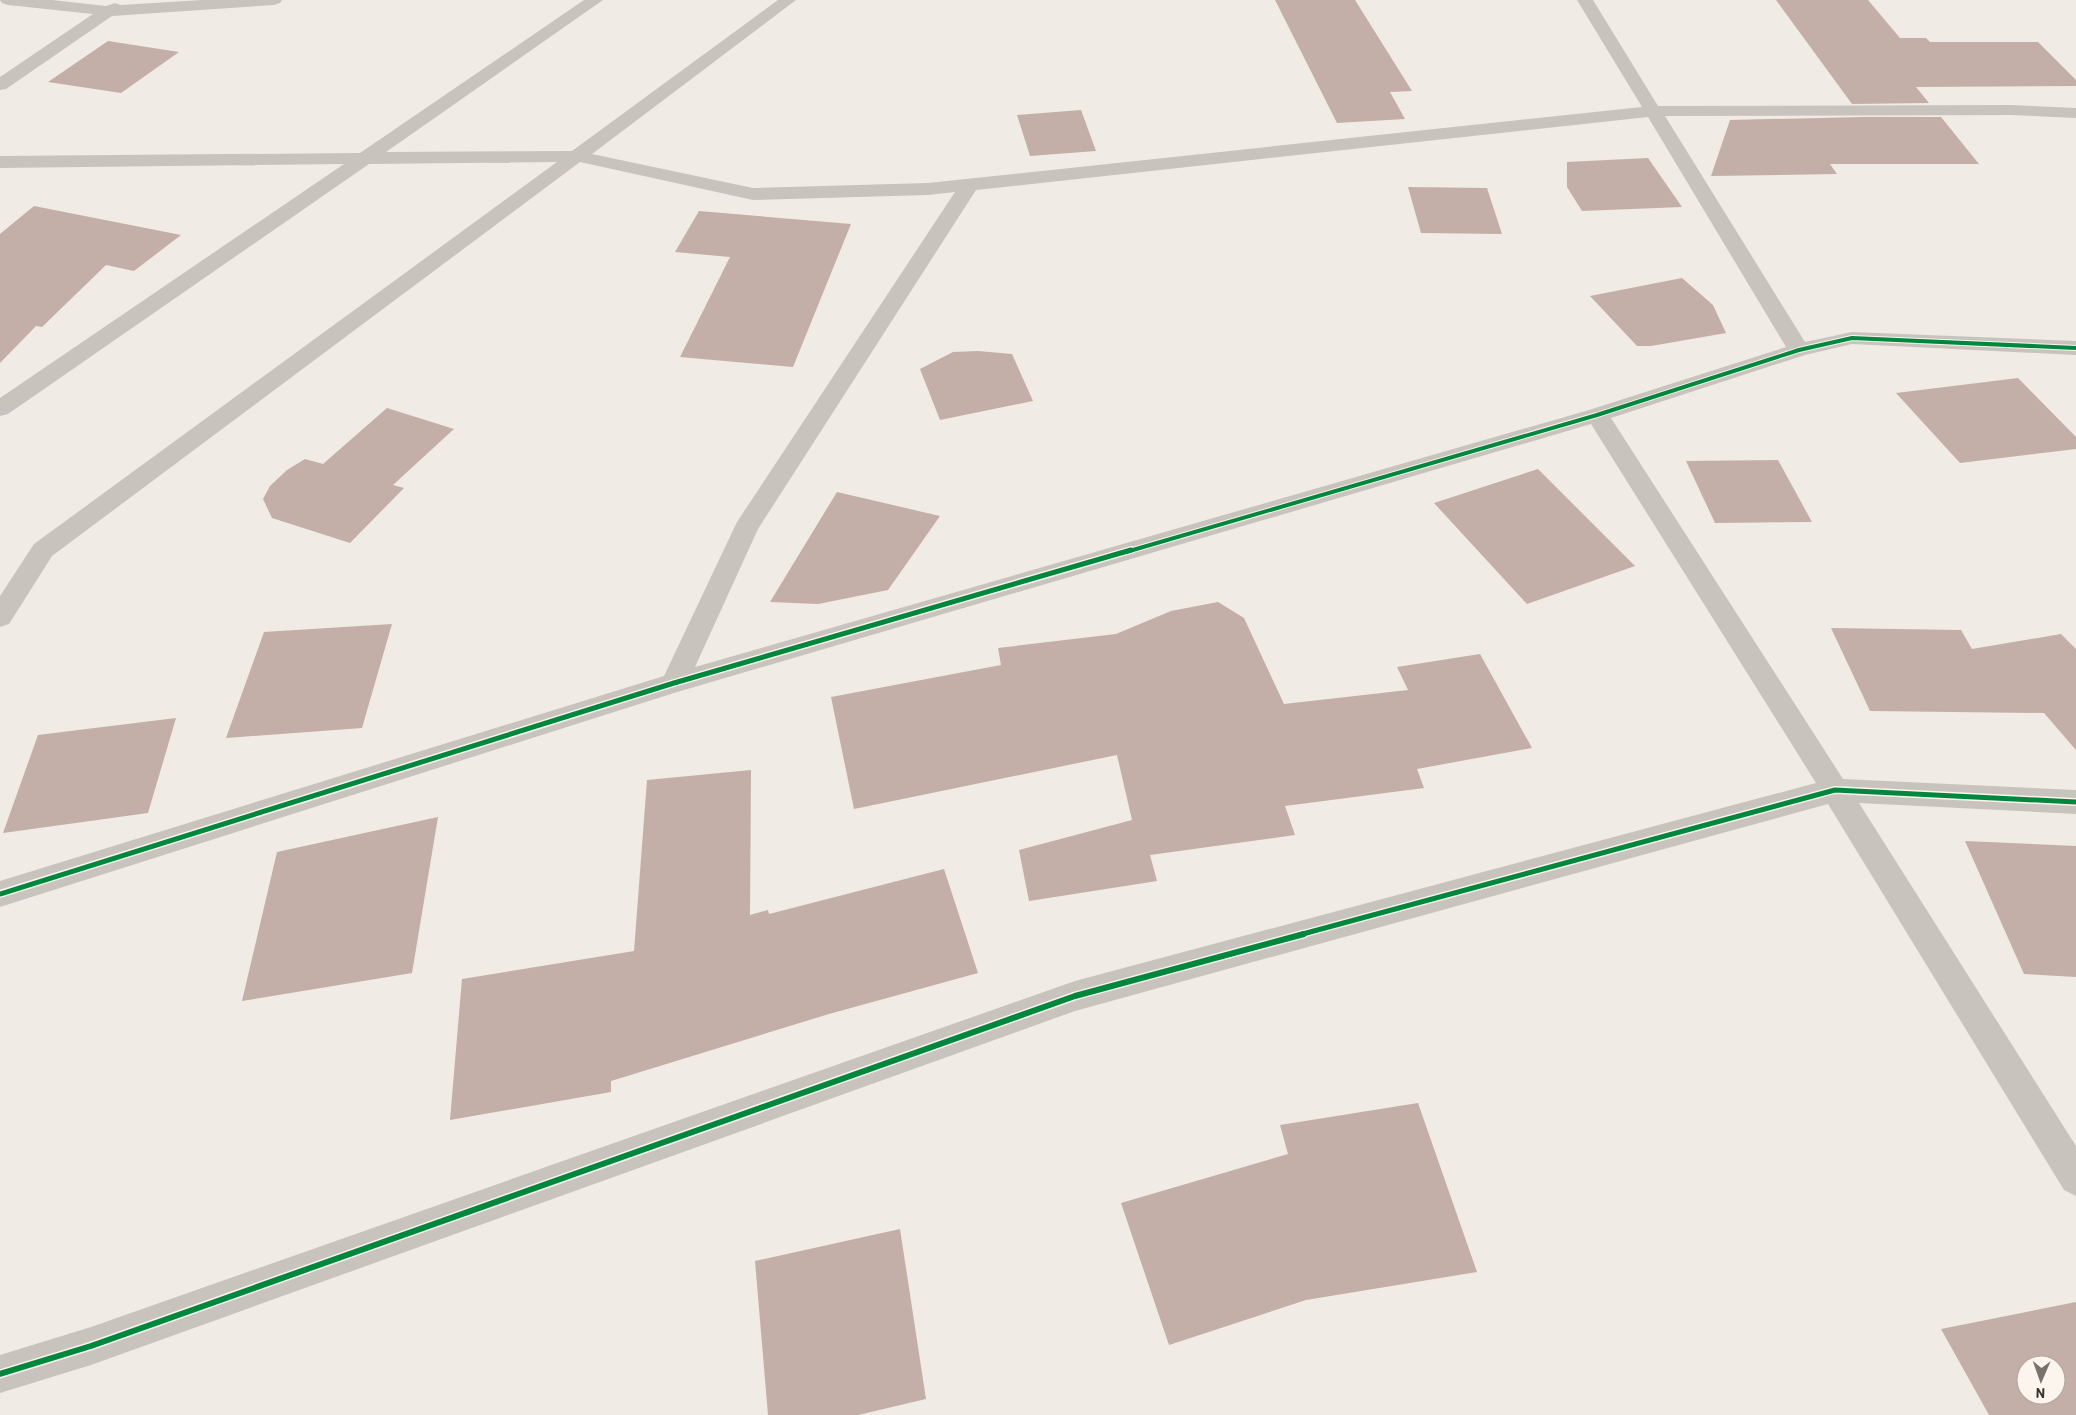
<svg xmlns="http://www.w3.org/2000/svg" width="2076" height="1415" viewBox="0 0 2076 1415" font-family="Barlow,sans-serif">
	<style>
		.building { fill: #c3afa7; fill-rule: evenodd }
		.lines { fill: none; stroke-linecap: round; stroke-linejoin: round }
		.minor { fill: #c9c3be; fill-rule: evenodd }
		.cycleway-far2-casing { stroke: #fbf5ee; stroke-width: 6 }
		.cycleway-far1-casing { stroke: #fbf5ee; stroke-width: 8 }
		.cycleway-casing { stroke: #fbf5ee; stroke-width: 9 }
		.cycleway-far2 { stroke: #00873e; stroke-width: 4 }
		.cycleway-far1 { stroke: #00873e; stroke-width: 5 }
		.cycleway { stroke: #00873e; stroke-width: 6 }
	</style>
	<rect width="100%" height="100%" fill="#f0ebe5"/>
	<path class="building" d="M 1275,0 L 1355,0 L 1412,91 L 1390,92 L 1405,119 L 1337,123 Z
		M 1776,0 L 1868,0 L 1900,38 L 1926,38 L 1930,42 L 2038,42 L 2076,80 L 2076,86 L 1916,87 L 1929,103 L 1852,104 Z
		M 108,41 L 179,52 L 121,93 L 48,82 Z
		M 1081,110 L 1096,151 L 1030,156 L 1017,115 Z
		M 1863,117 L 1941,117 L 1979,164 L 1830,164 L 1837,174 L 1711,176 L 1730,120 Z
		M 1648,158 L 1682,207 L 1582,211 L 1567,187 L 1567,162 Z
		M 1408,187 L 1487,188 L 1502,234 L 1421,233 Z
		M 34,206 L 181,235 L 134,271 L 106,265 L 42,327 L 36,326 L 0,363 L 0,234 Z
		M 699,211 L 851,224 L 793,367 L 680,357 L 730,257 L 675,252 Z
		M 1682,278 L 1713,305 L 1726,333 L 1651,346 L 1637,346 L 1590,296 Z
		M 978,351 L 1012,354 L 1033,401 L 940,420 L 920,369 L 953,352 Z
		M 2018,378 L 2076,437 L 2076,449 L 1960,463 L 1896,393 Z
		M 387,408 L 454,429 L 393,485 L 404,488 L 350,543 L 272,518 L 263,499 L 270,486 L 287,470 L 305,459 L 323,464 Z
		M 1778,460 L 1812,522 L 1715,523 L 1686,461 Z
		M 1538,469 L 1635,566 L 1527,604 L 1434,503 Z
		M 837,492 L 940,516 L 888,590 L 818,604 L 770,602 Z
		M 1218,602 L 1244,618 L 1284,704 L 1408,690 L 1397,667 L 1480,654 L 1532,748 L 1417,769 L 1424,788 L 1285,806 L 1295,835 L 1150,855 L 1157,881 L 1029,901 L 1019,850 L 1132,820 L 1117,755 L 854,809 L 831,697 L 1001,665 L 998,648 L 1116,634 L 1171,611 Z
		M 392,624 L 362,728 L 226,738 L 264,632 Z
		M 1831,628 L 1961,630 L 1972,649 L 2061,634 L 2076,649 L 2076,750 L 2044,713 L 1870,711 Z
		M 176,718 L 148,813 L 3,833 L 38,735 Z
		M 751,770 L 750,915 L 768,910 L 769,914 L 944,869 L 978,973 L 829,1014 L 611,1081 L 611,1092 L 450,1120 L 462,979 L 634,951 L 647,780 Z
		M 438,817 L 412,973 L 242,1001 L 277,852 Z
		M 1965,841 L 2076,846 L 2076,977 L 2024,974 Z
		M 1418,1103 L 1477,1272 L 1306,1300 L 1169,1345 L 1121,1203 L 1288,1154 L 1280,1125 Z
		M 900,1229 L 926,1399 L 858,1415 L 768,1415 L 755,1261 Z
		M 2076,1302 L 2076,1415 L 1989,1415 L 1941,1329 ZM 2026,1365 L 2056,1365 L 2056,1395 L 2026,1395 Z"/>
	<g class="lines">
		<path class="minor" d="M 0,0 L 52,0 L 106,6 L 115,3 L 121,5 L 202,0 L 282,0 L 280,3 L 274,5 L 112,16 L 6,89 L 0,90 L 0,77 L 93,14 L 8,5 L 2,3 Z
			M 584,0 L 603,0 L 386,152 L 572,151 L 778,0 L 796,0 L 592,154 L 753,188 L 928,183 L 1642,107 L 1577,0 L 1593,0 L 1658,106 L 2011,105 L 2076,108 L 2076,118 L 2011,115 L 1665,116 L 1805,342 L 1852,332 L 2076,341 L 2076,355 L 1852,344 L 1805,355 L 1611,418 L 1843,779 L 2076,790 L 2076,814 L 1859,803 L 2076,1146 L 2076,1196 L 2064,1190 L 1828,804 L 1075,1011 L 91,1365 L 0,1393 L 0,1355 L 91,1327 L 1075,981 L 1816,783 L 1591,424 L 674,693 L 0,907 L 0,881 L 664,676 L 737,522 L 955,192 L 928,195 L 753,200 L 580,162 L 52,556 L 9,624 L 0,627 L 0,596 L 34,544 L 557,162 L 369,164 L 8,414 L 0,416 L 0,398 L 344,164 L 0,168 L 0,156 L 360,153 ZM 1648,117 L 1786,347 L 1589,410 L 695,667 L 758,529 L 976,190 Z"/>
		<g class="cycleway-far2-casing">
			<path id="cycleway-far2" d="M 1126,552 L 1597,415 L 1799,350 L 1852,338 L 2076,348"/>
		</g>
		<g class="cycleway-far1-casing">
			<path id="cycleway-far1" d="M 0,894 L 674,683 L 1131,550
				M 1299,935 L 1835,790 L 2076,802"/>
		</g>
		<g class="cycleway-casing">
			<path id="cycleway" d="M 0,1374 L 91,1346 L 1075,996 L 1304,934"/>
		</g>
		<use href="#cycleway-far2" class="cycleway-far2"/>
		<use href="#cycleway-far1" class="cycleway-far1"/>
		<use href="#cycleway" class="cycleway"/>
	</g>
	<g transform="translate(2041 1380) rotate(182)"><circle r="24" fill="#fbf5ee" stroke="#aea6a0"/>
	<path d="M0-4L9 19L0 12L-9 19Z" fill="#7a716c"/>
	<text y="-8" font-size="14" font-weight="bold" text-anchor="middle" fill="#3b302b">N</text>
	</g>
</svg>
